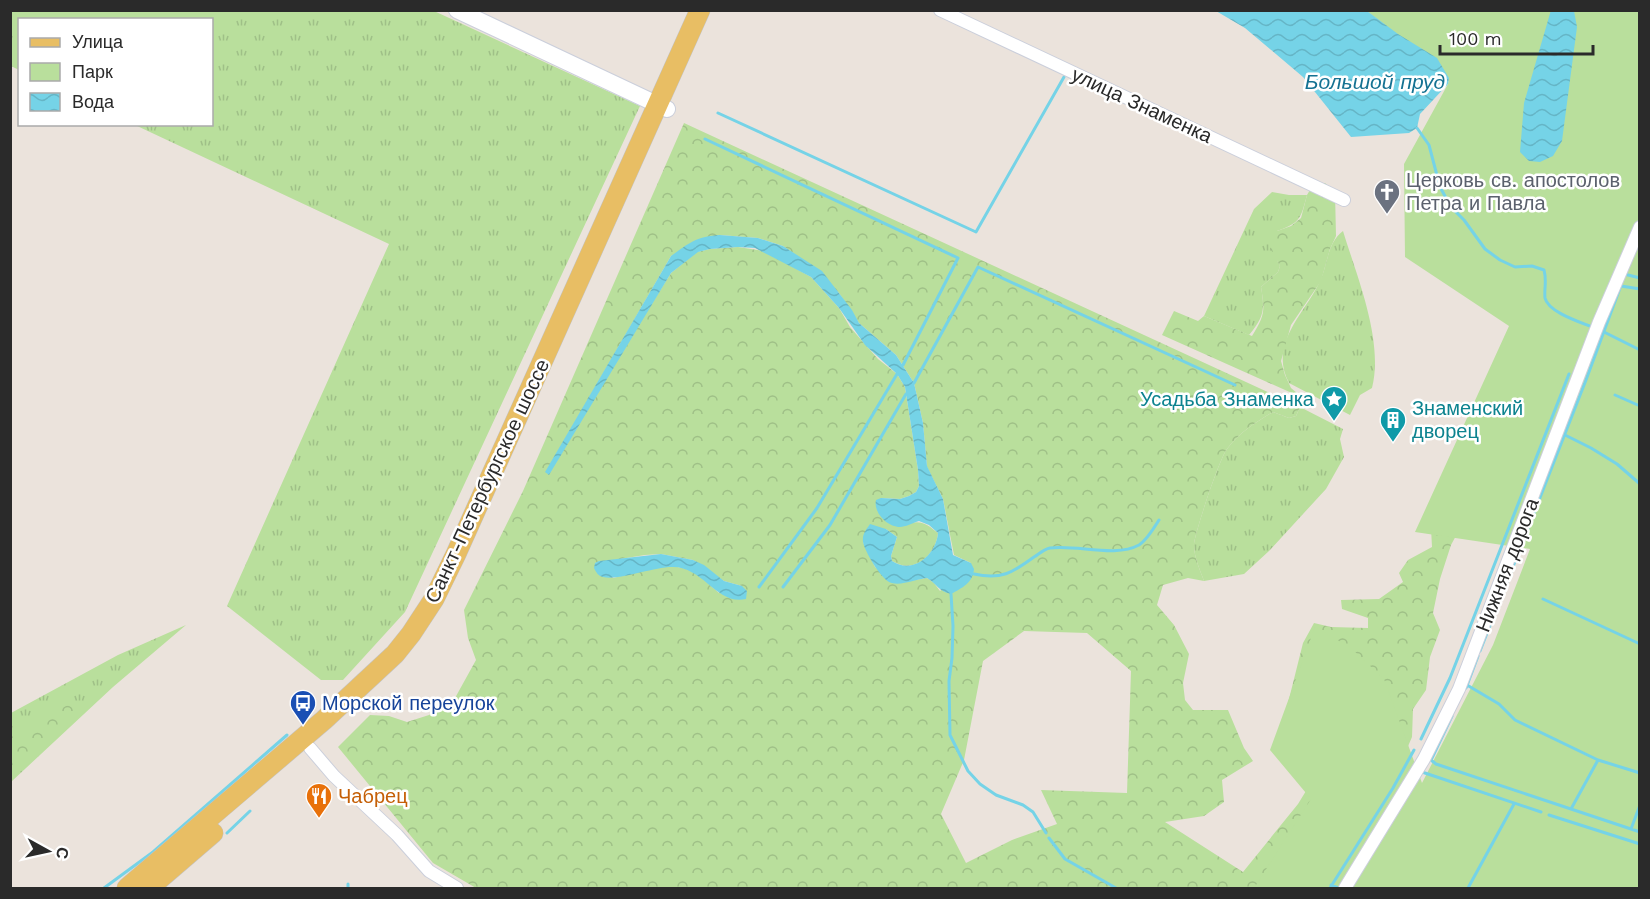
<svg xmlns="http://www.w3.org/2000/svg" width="1650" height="899" viewBox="0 0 1650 899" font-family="'Work Sans',sans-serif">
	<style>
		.grass { fill: url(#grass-tufts) }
		.forest { fill: url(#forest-crowns); fill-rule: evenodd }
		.park { fill: #b9df9c }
		.water { fill: url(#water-waves) }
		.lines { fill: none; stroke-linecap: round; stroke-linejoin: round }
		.stream { stroke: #75d3e7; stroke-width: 3 }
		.street-casing { stroke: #cbcfdb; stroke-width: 14 }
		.secondary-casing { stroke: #cbcfdb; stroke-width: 18 }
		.primary-casing { stroke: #c3c3c3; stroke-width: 21 }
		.street { stroke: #fff; stroke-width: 12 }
		.secondary { stroke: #fff; stroke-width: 16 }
		.primary { stroke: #e8be64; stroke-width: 20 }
		.labels { text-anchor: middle; stroke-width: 5; stroke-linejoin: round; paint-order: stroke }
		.street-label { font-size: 20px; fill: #2a2a2a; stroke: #fff }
		.worship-label { font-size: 20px; fill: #5b616d; stroke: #fff; text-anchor: start }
		.culture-label { font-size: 20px; fill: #0d838f; stroke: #fff; text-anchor: end }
		.transit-label { font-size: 20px; fill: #164399; stroke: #fff; text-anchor: start }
		.food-label { font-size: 20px; fill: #c56008; stroke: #fff; text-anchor: start }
		.water-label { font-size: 21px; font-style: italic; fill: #157292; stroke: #fff }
	</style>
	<defs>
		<pattern id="grass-tufts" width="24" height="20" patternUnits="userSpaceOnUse" patternTransform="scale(1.5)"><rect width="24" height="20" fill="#b9df9c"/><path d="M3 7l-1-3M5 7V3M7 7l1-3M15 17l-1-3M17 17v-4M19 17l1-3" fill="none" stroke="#9fc087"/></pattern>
		<pattern id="forest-crowns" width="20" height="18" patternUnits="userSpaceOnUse" patternTransform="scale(1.5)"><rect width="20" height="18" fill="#b9df9c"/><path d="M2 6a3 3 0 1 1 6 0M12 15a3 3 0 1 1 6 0" fill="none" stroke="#9fc087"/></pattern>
		<pattern id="water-waves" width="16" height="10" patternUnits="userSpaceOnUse" patternTransform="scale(1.5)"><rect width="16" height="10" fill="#75d3e7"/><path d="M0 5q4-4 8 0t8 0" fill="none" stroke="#65b5c6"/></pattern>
	</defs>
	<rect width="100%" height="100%" fill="#ebe3dc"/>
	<path class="grass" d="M 11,10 L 434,11 L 640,106 L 405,612 L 343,680 L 321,680 L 227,606 L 389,244 L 135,125 L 212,124 L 212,20 L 20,20 L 19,70 L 11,66 Z
		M 1272,192 L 1289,195 L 1307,195 C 1301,217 1301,223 1277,231 L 1277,260 L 1280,266 L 1278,272 L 1261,287 C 1265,310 1264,317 1249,335 L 1204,316 L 1254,209 Z
		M 1343,231 C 1357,277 1384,341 1372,388 L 1360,395 L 1350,415 L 1289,383 C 1268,343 1305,314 1320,281 C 1328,264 1327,243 1343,231 Z
		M 1300,407 L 1343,429 L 1340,439 L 1344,457 L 1326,489 L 1269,551 L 1244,574 L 1204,581 C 1200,570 1194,557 1194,545 C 1194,535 1220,457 1227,449 C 1239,433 1256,422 1273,412 L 1289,418 L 1296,416 Z
		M 186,625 L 113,687 L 11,782 L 11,713 L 118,655 Z"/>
	<path class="forest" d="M 684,123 L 1300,407 L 1296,416 L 1289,418 L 1273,412 C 1256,422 1239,433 1227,449 C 1220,457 1194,535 1194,545 C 1194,557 1200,570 1204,581 L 1188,578 L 1163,585 L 1157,605 L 1174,625 L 1189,654 L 1183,683 L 1185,700 L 1193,710 L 1228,710 L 1244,748 L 1253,761 L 1222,780 L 1224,802 L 1204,816 L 1165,822 L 1243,872 L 1298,804 L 1309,786 L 1278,743 L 1303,643 L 1314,623 L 1331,627 L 1368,628 L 1368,618 L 1342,609 L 1341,600 L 1379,599 L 1403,582 L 1399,573 L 1408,560 L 1432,547 L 1430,509 L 1465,519 L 1451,545 L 1440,579 L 1433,613 L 1440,630 L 1430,657 L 1426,690 L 1413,709 L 1412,737 L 1393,781 L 1331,888 L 476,888 L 433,863 L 338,747 L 370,715 L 389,716 L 407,722 L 429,715 L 455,698 L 476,660 L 468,638 L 464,610 L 523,491 ZM 720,235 L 758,238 L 783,246 L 800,258 L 839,293 L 859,323 L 896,355 L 914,383 L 923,423 L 927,467 L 943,499 L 954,555 L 971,563 L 940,591 L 934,583 L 927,578 L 897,583 L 875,567 L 863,542 L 886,529 L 897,537 L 891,556 L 892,561 C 914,575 936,555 938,533 C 929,526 923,520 911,523 L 881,498 L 900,499 L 909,496 L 916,492 L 919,486 L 918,470 L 905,387 L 897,374 L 878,359 L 850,327 L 839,308 L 811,277 L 764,251 L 738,247 L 710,249 L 697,252 L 671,273 L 546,472 L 671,256 ZM 661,554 L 693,560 L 724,581 L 742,586 L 719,593 C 711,586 702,577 693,572 C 671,559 636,572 613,578 L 595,563 L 645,555 ZM 1024,631 L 1087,633 L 1131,671 L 1127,793 L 1041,790 L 1057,824 L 1012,840 L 966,863 L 941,814 L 964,760 L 983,661 Z
		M 1314,183 L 1325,183 L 1335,192 L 1336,236 L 1330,249 L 1321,281 L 1291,325 L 1281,361 L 1285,375 L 1291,388 L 1303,398 L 1162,335 L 1174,311 L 1198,321 L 1204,316 L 1252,336 C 1265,315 1265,311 1261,287 L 1278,272 L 1280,266 L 1270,248 L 1270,240 L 1277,231 L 1291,226 L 1301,218 L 1307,195 Z
		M 97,699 L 11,776 L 11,737 C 43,713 57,706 97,699 Z"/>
	<path class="park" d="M 1367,11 L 1639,11 L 1639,888 L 1249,888 L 1256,885 L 1311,799 L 1270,750 L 1315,627 L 1351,648 L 1384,679 L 1422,783 L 1493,645 L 1530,549 L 1415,532 L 1509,326 L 1405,257 L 1404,164 L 1448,84 L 1449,78 Z"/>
	<path class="water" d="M 1551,10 L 1574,11 L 1577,27 L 1562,141 L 1553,156 L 1540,162 L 1529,161 L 1520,152 L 1524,103 Z
		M 1216,11 L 1367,11 L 1398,34 L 1437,58 L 1449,78 L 1448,84 L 1420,114 L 1417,128 L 1409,133 L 1351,137 L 1303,77 L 1245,28 Z
		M 720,235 L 758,238 L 783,246 L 822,271 L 852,310 L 859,323 L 896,355 L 914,383 L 923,423 L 927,466 L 943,499 L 953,555 L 971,563 L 974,569 C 973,583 962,588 951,594 C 938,591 938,585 927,578 C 917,579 899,587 889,582 C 880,577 865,552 863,542 C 862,534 866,530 870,524 L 886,529 L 897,537 L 891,556 L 892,561 C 913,575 936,555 938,533 L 929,525 L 919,521 C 913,523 905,527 900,527 C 887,527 873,512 876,500 L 881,498 L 900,499 L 909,496 L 916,492 L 919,486 L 918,470 L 905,387 L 897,374 L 865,345 L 839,308 L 811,277 L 755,248 L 738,247 L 710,249 L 698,252 L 671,273 L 549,475 L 545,472 L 671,256 C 689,243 697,236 720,235 Z
		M 661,554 L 693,560 L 704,565 L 724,581 L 742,586 L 747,591 L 746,599 C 717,606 703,566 672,567 C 653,567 618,581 603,577 C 598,576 596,572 594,568 L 595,563 L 599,561 Z"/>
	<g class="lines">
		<path class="stream" d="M 718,113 L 976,232 L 1064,77
			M 1417,128 L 1429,145 L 1440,187 L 1451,207 L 1464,220 L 1485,249 L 1500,260 L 1515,267 L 1532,266 L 1544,270 C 1547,281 1544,288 1545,298 C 1548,312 1580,322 1592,327
			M 705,139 L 958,258 L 903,365
			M 1624,274 L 1640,278
			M 1621,286 L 1640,289
			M 1604,332 L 1640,350
			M 914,383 L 978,267 L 1235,385
			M 1615,395 L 1640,406
			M 1565,435 L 1591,448 L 1617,464 L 1640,484
			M 974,574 C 1001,580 1012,573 1034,557 C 1039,554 1044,549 1050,548 C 1076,544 1115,558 1139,545 C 1147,540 1154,528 1159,520
			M 759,587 L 817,508 L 897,374
			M 783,587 L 830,525 L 906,394
			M 951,594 L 953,626 L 952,658 L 949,681 L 950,735 L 968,771 L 980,784 L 996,795 L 1023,805 L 1033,812 L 1046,833
			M 1543,599 L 1640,644
			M 1480,651 L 1586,380 L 1620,288
			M 1467,685 L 1499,704 L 1515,720 L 1598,760 L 1640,773
			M 1466,688 L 1478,656
			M 1452,716 L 1431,760 L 1436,764 L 1640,832
			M 1421,739 L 1450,678 L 1569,374
			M 1422,772 L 1541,812
			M 1571,809 L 1598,760
			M 1549,815 L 1640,844
			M 1631,829 L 1640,805
			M 227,833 L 250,811
			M 1049,838 L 1065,859 L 1116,888
			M 348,884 L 348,888
			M 1331,885 L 1338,888
			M 104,888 L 153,852 L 287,735
			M 1330,888 L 1393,788 L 1414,750
			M 1468,888 L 1514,804"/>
		<g class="street-casing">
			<path id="street" d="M 940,10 L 1344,200
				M 310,748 L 334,776 L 397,835 L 429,871 L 457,888
				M 1345,888 L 1424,759 L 1459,689 L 1599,322 L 1640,227"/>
		</g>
		<g class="secondary-casing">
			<path id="secondary" d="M 457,10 L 667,109"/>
		</g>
		<g class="primary-casing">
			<path id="primary" d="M 127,888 L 324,720 L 395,654 L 411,634 L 434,599 L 456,554 L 700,10
				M 149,888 L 213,833"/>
		</g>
		<use href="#street" class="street"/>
		<use href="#secondary" class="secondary"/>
		<use href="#primary" class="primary"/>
	</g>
	<defs>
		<g id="church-pin" transform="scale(1.35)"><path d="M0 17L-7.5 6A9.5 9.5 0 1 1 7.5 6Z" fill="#6b7280" stroke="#fff"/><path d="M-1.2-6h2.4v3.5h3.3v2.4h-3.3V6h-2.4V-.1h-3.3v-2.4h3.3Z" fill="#fff"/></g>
		<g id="sight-pin" transform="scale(1.35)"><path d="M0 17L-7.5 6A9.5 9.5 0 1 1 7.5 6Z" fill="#0f9aa8" stroke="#fff"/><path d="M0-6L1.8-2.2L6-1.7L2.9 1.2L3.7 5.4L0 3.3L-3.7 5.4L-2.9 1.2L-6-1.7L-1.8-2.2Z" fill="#fff"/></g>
		<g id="building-pin" transform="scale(1.35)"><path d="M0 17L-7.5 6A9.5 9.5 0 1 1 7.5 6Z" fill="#0f9aa8" stroke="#fff"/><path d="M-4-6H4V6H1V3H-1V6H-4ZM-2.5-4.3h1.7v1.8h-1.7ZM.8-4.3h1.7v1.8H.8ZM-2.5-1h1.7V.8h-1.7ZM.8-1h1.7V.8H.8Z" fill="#fff"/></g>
		<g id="bus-pin" transform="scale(1.35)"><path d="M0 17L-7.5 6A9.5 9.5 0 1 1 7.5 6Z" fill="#1a4fb4" stroke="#fff"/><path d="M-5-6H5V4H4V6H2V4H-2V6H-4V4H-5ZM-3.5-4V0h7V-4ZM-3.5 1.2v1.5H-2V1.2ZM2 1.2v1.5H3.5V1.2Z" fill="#fff"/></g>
		<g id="restaurant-pin" transform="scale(1.35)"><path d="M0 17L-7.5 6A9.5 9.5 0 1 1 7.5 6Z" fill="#e8710a" stroke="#fff"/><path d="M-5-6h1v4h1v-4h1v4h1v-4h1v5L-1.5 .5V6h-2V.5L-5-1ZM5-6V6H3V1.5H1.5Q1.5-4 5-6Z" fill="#fff"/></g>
	</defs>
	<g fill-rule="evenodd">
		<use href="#church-pin" x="1387" y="192"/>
		<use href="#sight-pin" x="1334" y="399"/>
		<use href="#building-pin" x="1393" y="420"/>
		<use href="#bus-pin" x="303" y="703"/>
		<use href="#restaurant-pin" x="319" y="796"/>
	</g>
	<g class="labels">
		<g class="street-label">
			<text transform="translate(1142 105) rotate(25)" y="7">улица Знаменка</text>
			<text transform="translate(487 481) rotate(-65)" y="7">Санкт-Петербургское шоссе</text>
			<text transform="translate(1507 565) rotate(-69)" y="7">Нижняя дорога</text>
		</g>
		<g class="worship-label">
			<text x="1406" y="187">Церковь св. апостолов<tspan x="1406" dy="23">Петра и Павла</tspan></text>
		</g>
		<g class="culture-label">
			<text x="1314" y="406">Усадьба Знаменка</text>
			<text x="1412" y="415" text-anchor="start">Знаменский<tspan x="1412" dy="23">дворец</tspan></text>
		</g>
		<g class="transit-label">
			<text x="322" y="710">Морской переулок</text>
		</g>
		<g class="food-label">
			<text x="338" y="803">Чабрец</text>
		</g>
		<g class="water-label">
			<text x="1375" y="89">Большой пруд</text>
		</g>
	</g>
	<rect width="1650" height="899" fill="none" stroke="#2a2a2a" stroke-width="24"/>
	<rect x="18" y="18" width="195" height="108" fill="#ffffff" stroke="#aaaaaa" stroke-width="1.5"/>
	<rect x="30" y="38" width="30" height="9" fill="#e8be64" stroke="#aaaaaa" stroke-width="1.5"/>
	<text x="72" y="48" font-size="18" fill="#2a2a2a">Улица</text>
	<rect x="30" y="63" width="30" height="18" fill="#b9df9c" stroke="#aaaaaa" stroke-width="1.5"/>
	<text x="72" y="78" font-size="18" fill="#2a2a2a">Парк</text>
	<rect x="30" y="93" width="30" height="18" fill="url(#water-waves)" stroke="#aaaaaa" stroke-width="1.5"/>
	<text x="72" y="108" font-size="18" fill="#2a2a2a">Вода</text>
	<g transform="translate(48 851) rotate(98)" stroke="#ffffff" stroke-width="4.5" paint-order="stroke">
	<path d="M0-4.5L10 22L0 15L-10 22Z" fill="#2a2a2a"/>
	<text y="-9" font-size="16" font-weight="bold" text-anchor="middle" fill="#2a2a2a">С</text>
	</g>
	<path d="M1440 45v9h153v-9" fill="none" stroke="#2a2a2a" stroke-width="3"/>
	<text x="1449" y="45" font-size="18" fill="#2a2a2a" stroke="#ffffff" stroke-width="4.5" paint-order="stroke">100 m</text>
</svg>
